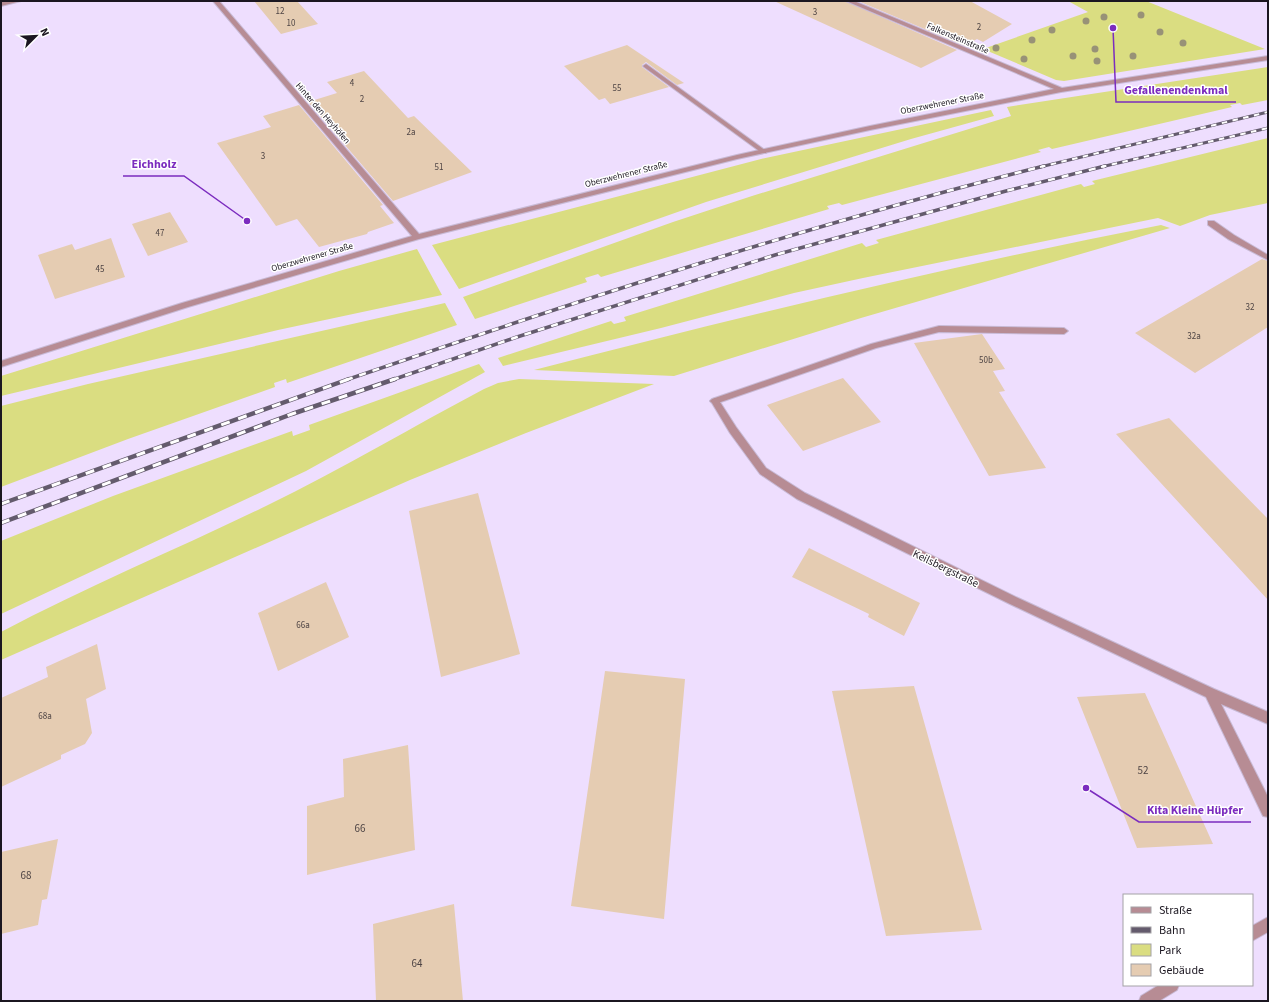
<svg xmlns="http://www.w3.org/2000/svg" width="1269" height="1002" viewBox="0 0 1269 1002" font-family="'Source Sans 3',sans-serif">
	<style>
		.green { fill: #dadd81 }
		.building { fill: #e5ccb2 }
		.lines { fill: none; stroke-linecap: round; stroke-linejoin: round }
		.service-casing { stroke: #c8bad6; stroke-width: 2 }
		.minor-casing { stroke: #c8bad6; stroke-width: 2 }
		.service { fill: #b78c94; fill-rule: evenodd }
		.minor { fill: #b78c94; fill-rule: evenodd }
		.rail-far2-casing { stroke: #645b6d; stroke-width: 3 }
		.rail-far1-casing { stroke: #645b6d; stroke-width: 3.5 }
		.rail-casing { stroke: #645b6d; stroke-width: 4.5 }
		.rail-far2 { stroke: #fff; stroke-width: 2; stroke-dasharray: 5.5; stroke-linecap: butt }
		.rail-far1 { stroke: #fff; stroke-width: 2.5; stroke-dasharray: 7; stroke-linecap: butt }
		.rail { stroke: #fff; stroke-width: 3; stroke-dasharray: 9; stroke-linecap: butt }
		.tree { fill: #989277 }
		.labels { text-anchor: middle; stroke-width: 3; stroke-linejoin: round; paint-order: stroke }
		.number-label { font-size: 9px; fill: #4e4444 }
		.far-street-label { font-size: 9px; fill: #1b1620; stroke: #fff }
		.street-label { font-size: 11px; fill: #1b1620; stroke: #fff }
		.near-number-label { font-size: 11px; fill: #4e4444 }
		.leader { fill: none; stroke: #7b2cbf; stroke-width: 1.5 }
		.callout-dot { fill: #7b2cbf; stroke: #fff; stroke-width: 1.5 }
		.callout-label { font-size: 12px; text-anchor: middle; font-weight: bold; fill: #7b2cbf; stroke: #fff; stroke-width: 3; stroke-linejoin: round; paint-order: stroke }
	</style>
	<rect width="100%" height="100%" fill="#eedefe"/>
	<path class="green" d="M 1068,1 L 1146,1 L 1265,49 L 1064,81 L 1056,80 L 983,49 L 1088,12 Z
		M 1268,67 L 1268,100 L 1242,105 L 1240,103 L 1230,105 L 1232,107 L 1052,149 L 1049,147 L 1038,150 L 1041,152 L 842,205 L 839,203 L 827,206 L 829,209 L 601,277 L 598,274 L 585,278 L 587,282 L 475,319 L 463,297 L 673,222 L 752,196 L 1011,116 L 1007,107 Z
		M 991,110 L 994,116 L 911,139 L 706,202 L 459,289 L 432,245 L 761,159 Z
		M 1268,138 L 1268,203 L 1210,215 L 1180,226 L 1158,218 L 863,278 L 794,293 L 661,328 L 503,366 L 498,358 L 611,321 L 614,324 L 626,321 L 624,317 L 862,243 L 866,247 L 879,243 L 876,240 L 1081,184 L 1084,187 L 1095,184 L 1092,181 Z
		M 1161,225 L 1170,228 L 861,318 L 674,376 L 534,370 C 742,316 950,266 1161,225 Z
		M 417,249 L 442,295 L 278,330 L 1,396 L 1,376 L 339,271 Z
		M 445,303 L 457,325 L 287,383 L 286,379 L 274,383 L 275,387 L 128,439 L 1,487 L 1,406 L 88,384 Z
		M 479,364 L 485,372 L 306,471 L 1,614 L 1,541 L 113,496 L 292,431 L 293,436 L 310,430 L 309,425 Z
		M 519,379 L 654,384 L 526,433 L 410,480 L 1,660 L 1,632 C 88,586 180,548 268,505 C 342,469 412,427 484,389 L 498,383 Z"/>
	<path class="building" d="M 254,1 L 297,1 L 318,24 L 281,34 Z
		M 774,1 L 845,1 L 957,50 L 921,68 Z
		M 858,1 L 970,1 L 1012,24 L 983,42 L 977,39 L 965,46 Z
		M 627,45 L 684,83 L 677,85 L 646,62 L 642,65 L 642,67 L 669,87 L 610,104 L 605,98 L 599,100 L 564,66 Z
		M 364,71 L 408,118 L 414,116 L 472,172 L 393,201 L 308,102 L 337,93 L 327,82 Z
		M 299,105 L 383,205 L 380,206 L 394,223 L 368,232 L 367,234 L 319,247 L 297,219 L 276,226 L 217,143 L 271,127 L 263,116 Z
		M 170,212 L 188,242 L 148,256 L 132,224 Z
		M 111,238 L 125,277 L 55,299 L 38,255 L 72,244 L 75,250 Z
		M 1262,259 L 1268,261 L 1268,327 L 1195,373 L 1135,333 Z
		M 982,334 L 1005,369 L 993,371 L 1005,391 L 999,392 L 1046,468 L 989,476 L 914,343 Z
		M 843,378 L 881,422 L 803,451 L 767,405 Z
		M 1169,418 L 1268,519 L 1268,600 L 1116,434 Z
		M 478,493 L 520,654 L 441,677 L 409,511 Z
		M 809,548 L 920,603 L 904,636 L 868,617 L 869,614 L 792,577 Z
		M 326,582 L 349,637 L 278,671 L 258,613 Z
		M 97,644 L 106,689 L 86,699 L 92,733 L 85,744 L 61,755 L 61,759 L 1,787 L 1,698 L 48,677 L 46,667 Z
		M 605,671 L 685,679 L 664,919 L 571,906 Z
		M 914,686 L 945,797 L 982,930 L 886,936 L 832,691 Z
		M 1145,693 L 1213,844 L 1137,848 L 1077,697 Z
		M 408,745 L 415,850 L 307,875 L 307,806 L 344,797 L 343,759 Z
		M 58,839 L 47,899 L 42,900 L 38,925 L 1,934 L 1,852 Z
		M 454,904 L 463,1001 L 376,1001 L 373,924 Z"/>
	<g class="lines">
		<g class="service-casing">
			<path id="service" d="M 646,64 L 766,151 L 766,153 L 762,153 L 644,67 L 643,66 Z
				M 1208,221 L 1214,221 L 1234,235 L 1268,255 L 1268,260 L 1228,239 L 1208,225 Z
				M 939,326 L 1064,328 L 1068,331 L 1064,334 L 939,332 L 876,348 L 715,404 L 710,401 L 712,399 L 871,344 Z"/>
		</g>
		<g class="minor-casing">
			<path id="minor" d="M 9,1 L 21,1 L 1,6 L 1,2 Z
				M 213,1 L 219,1 L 419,234 L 737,155 L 870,126 L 1054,89 L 846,1 L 854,1 L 1062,88 L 1268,56 L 1268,60 L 1061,92 L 870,130 L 737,159 L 419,239 L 188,307 L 1,367 L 1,361 L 182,303 L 412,236 Z
				M 715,398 L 718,399 L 736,427 L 766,468 L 805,493 L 1018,598 L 1214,689 L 1268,712 L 1268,724 L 1221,704 L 1268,797 L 1268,817 L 1263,816 L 1206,697 L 1010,604 L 797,499 L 760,474 L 730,433 L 712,403 L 710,401 Z
				M 1268,917 L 1268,932 L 1252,941 L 1252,926 Z
				M 1159,985 L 1179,985 L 1177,990 L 1159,1001 L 1139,1001 L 1141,996 Z"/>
		</g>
		<use href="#service" class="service"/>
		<use href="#minor" class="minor"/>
		<g class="rail-far2-casing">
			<path id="rail-far2" d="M 1040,167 L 1268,112
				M 1101,167 L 1268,128"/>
		</g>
		<g class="rail-far1-casing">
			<path id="rail-far1" d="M 346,380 C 576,301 808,225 1044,166
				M 392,380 L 517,337 L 775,255 L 1006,191 L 1105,166"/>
		</g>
		<g class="rail-casing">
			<path id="rail" d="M 1,504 L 349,379
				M 1,523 L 292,414 L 395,379"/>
		</g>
		<use href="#rail-far2" class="rail-far2"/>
		<use href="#rail-far1" class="rail-far1"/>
		<use href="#rail" class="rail"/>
	</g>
	<g class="tree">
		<circle cx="1141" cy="15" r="3.5"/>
		<circle cx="1104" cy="17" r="3.5"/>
		<circle cx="1086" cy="21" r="3.5"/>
		<circle cx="1052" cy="30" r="3.5"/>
		<circle cx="1160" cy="32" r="3.5"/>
		<circle cx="1032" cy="40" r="3.5"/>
		<circle cx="1183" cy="43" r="3.5"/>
		<circle cx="996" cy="48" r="3.5"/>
		<circle cx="1095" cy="49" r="3.5"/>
		<circle cx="1073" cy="56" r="3.5"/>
		<circle cx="1133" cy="56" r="3.5"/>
		<circle cx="1024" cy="59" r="3.5"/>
		<circle cx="1097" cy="61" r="3.5"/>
	</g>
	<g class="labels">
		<g class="number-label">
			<text x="280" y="14">12</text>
			<text x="815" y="15">3</text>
			<text x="291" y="26">10</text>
			<text x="979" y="30">2</text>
			<text x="352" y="86">4</text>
			<text x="617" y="91">55</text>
			<text x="362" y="102">2</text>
			<text x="411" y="135">2a</text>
			<text x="263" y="159">3</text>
			<text x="439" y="170">51</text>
			<text x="160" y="236">47</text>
			<text x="100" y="272">45</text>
			<text x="1250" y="310">32</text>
			<text x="1194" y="339">32a</text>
			<text x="986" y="363">50b</text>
			<text x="303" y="628">66a</text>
			<text x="45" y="719">68a</text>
		</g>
		<g class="far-street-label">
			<text transform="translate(958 38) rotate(23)" y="3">Falkensteinstraße</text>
			<text transform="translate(942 103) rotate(-11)" y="3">Oberzwehrener Straße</text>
			<text transform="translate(323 113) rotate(49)" y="3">Hinter den Heyhöfen</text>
			<text transform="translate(626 174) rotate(-14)" y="3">Oberzwehrener Straße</text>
			<text transform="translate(312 257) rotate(-16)" y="3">Oberzwehrener Straße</text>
		</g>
		<g class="street-label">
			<text transform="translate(946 568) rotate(26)" y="4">Keilsbergstraße</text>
		</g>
		<g class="near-number-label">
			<text x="1143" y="774">52</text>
			<text x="360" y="832">66</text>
			<text x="26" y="879">68</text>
			<text x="417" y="967">64</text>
		</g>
	</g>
	<path class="leader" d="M1113 28L1116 102H1236M247 221L184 176H123M1086 788L1139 822H1251"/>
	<g class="callout-dot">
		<circle cx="1113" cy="28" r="4"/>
		<circle cx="247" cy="221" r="4"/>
		<circle cx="1086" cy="788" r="4"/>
	</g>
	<g class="callout-label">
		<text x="1176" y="94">Gefallenendenkmal</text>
		<text x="154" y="168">Eichholz</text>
		<text x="1195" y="814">Kita Kleine Hüpfer</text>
	</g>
	<rect width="1269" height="1002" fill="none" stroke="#1b1620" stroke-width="4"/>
	<rect x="1123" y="894" width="130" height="92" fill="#ffffff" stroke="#a4a2a6"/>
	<rect x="1131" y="907" width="20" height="6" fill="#b78c94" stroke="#a4a2a6"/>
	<text x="1159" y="914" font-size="12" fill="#1b1620">Straße</text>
	<rect x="1131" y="927" width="20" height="6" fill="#645b6d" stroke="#a4a2a6"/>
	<text x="1159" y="934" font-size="12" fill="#1b1620">Bahn</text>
	<rect x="1131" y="944" width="20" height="12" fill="#dadd81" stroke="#a4a2a6"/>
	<text x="1159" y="954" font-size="12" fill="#1b1620">Park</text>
	<rect x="1131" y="964" width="20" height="12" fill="#e5ccb2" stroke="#a4a2a6"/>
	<text x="1159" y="974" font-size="12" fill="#1b1620">Gebäude</text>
	<g transform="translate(36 36) rotate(66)" stroke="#ffffff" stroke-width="3" paint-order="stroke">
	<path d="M0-3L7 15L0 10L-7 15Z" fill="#1b1620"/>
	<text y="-6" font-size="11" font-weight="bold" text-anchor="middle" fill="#1b1620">N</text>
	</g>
</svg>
